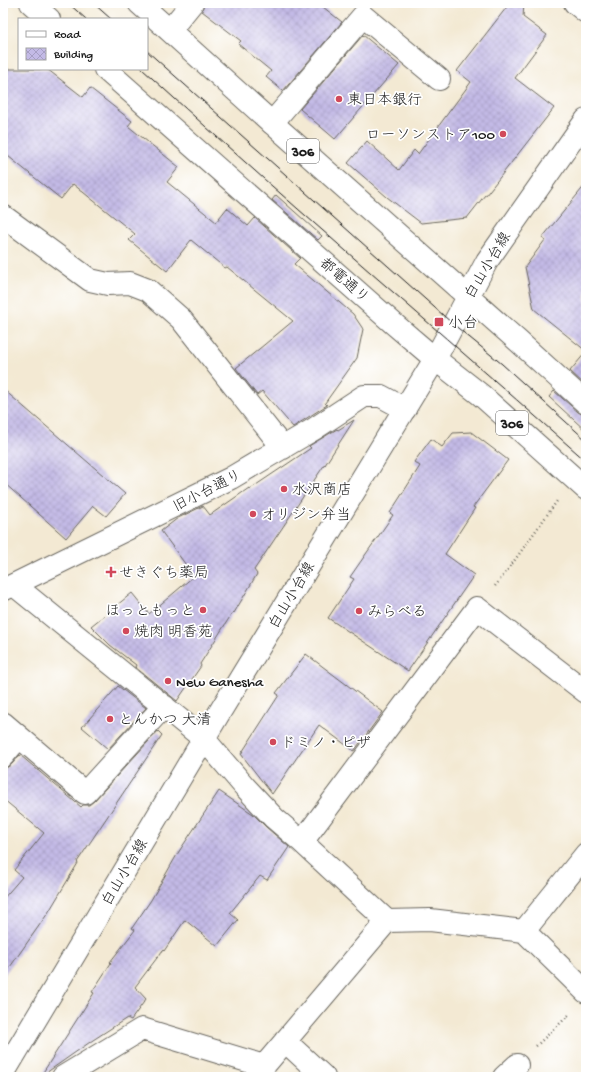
<svg xmlns="http://www.w3.org/2000/svg" width="589" height="1080" viewBox="0 0 589 1080" font-family="'Gochi Hand','Klee One',sans-serif">
	<style>
		.building { fill: url(#building-cross-hatch) }
		.lines { fill: none; stroke-linecap: round; stroke-linejoin: round }
		.minor-casing { stroke: #67645c; stroke-width: 24 }
		.major-casing { stroke: #67645c; stroke-width: 24 }
		.path { stroke: #67645c; stroke-width: 2.5; stroke-dasharray: 1 3; stroke-linecap: butt }
		.minor { stroke: #fff; stroke-width: 22 }
		.major { stroke: #fff; stroke-width: 22 }
		.tram { stroke: #1c1c1c; stroke-width: 1 }
		.poi-dot { fill: #d1495b; stroke: #fff; stroke-width: 1.5 }
		.labels { text-anchor: middle; stroke-width: 3.5; stroke-linejoin: round; paint-order: stroke }
		.shield { fill: #fff; stroke: #606060; stroke-width: 1 }
		.shield-label { font-size: 14px; font-weight: bold; fill: #1c1c1c }
		.poi-label { font-size: 15px; fill: #1c1c1c; stroke: #fff; text-anchor: start }
		.street-label { font-size: 15px; fill: #1c1c1c; stroke: #fff }
	</style>
	<defs>
		<pattern id="building-cross-hatch" width="8" height="8" patternUnits="userSpaceOnUse"><rect width="8" height="8" fill="#c3bae6"/><path d="M0 0l8 8M0 8l8-8" fill="none" stroke="#a79fc5"/></pattern>
	</defs>
	<rect width="100%" height="100%" fill="#fff"/>
	<filter id="ink" filterUnits="userSpaceOnUse"><feTurbulence type="fractalNoise" baseFrequency=".025" numOctaves="2"/><feDisplacementMap in="SourceGraphic" scale="8" xChannelSelector="R" yChannelSelector="G"/><feConvolveMatrix kernelMatrix="1 2 1 2 8 2 1 2 1" color-interpolation-filters="sRGB"/></filter>
	<filter id="wash" filterUnits="userSpaceOnUse"><feTurbulence type="fractalNoise" baseFrequency=".012" numOctaves="4" result="noise"/><feDisplacementMap in="SourceGraphic" scale="16" xChannelSelector="R" yChannelSelector="G"/><feGaussianBlur stdDeviation="0.9" result="paint"/><feColorMatrix in="noise" values="0 0 0 0 0 0 0 0 0 0 0 0 0 0 0 0 0 1.4 0 .05"/><feComposite in="paint" operator="in"/></filter>
	<g filter="url(#wash)">
		<rect width="100%" height="100%" fill="#f3e9d3"/>
		<g id="blocks">
			<path class="building" d="M 204,3 L 318,3 L 342,22 L 283,91 L 266,77 L 271,71 L 238,44 L 241,41 L 202,11 Z
				M 510,3 L 524,3 L 523,17 L 547,35 L 515,78 L 554,108 L 486,195 L 485,195 L 467,218 L 421,223 L 387,197 L 348,163 L 367,141 L 399,170 L 414,150 L 418,154 L 471,82 L 457,71 Z
				M 363,35 L 399,65 L 335,139 L 300,109 Z
				M 3,69 L 47,69 L 83,97 L 90,88 L 132,121 L 128,126 L 179,167 L 167,182 L 216,222 L 227,208 L 248,226 L 255,218 L 300,258 L 294,264 L 353,314 L 363,329 L 357,358 L 325,403 L 327,405 L 293,427 L 262,391 L 257,395 L 236,368 L 293,321 L 227,267 L 225,268 L 191,240 L 167,271 L 129,240 L 135,234 L 73,184 L 61,199 L 3,152 Z
				M 586,184 L 586,351 L 534,309 L 525,267 L 545,240 L 542,238 Z
				M 276,195 L 322,236 L 318,240 L 272,200 Z
				M 586,352 L 586,386 L 570,371 Z
				M 3,389 L 125,494 L 106,516 L 93,506 L 66,538 L 3,482 Z
				M 554,391 L 578,412 L 583,415 L 586,415 L 586,431 L 549,397 Z
				M 354,420 L 325,465 L 325,464 L 254,570 L 257,574 L 234,613 L 233,612 L 200,664 L 201,666 L 177,701 L 135,667 L 136,665 L 110,645 L 91,626 L 132,593 L 149,614 L 194,576 L 161,531 L 178,518 L 203,506 L 210,515 L 249,488 L 250,489 L 311,448 L 309,446 L 337,429 L 338,430 Z
				M 471,432 L 508,460 L 473,507 L 475,508 L 445,554 L 474,575 L 408,671 L 328,618 L 354,579 L 350,577 L 393,515 L 390,513 L 420,466 L 414,462 L 431,439 L 442,447 L 453,433 Z
				M 306,654 L 383,712 L 354,751 L 319,725 L 272,794 L 241,754 L 279,695 L 276,693 Z
				M 118,686 L 146,708 L 108,749 L 82,727 Z
				M 158,731 L 162,735 L 77,862 L 78,863 L 48,913 L 3,977 L 3,899 L 22,877 L 14,870 L 44,833 L 3,799 L 3,771 L 6,768 L 12,764 L 20,755 L 81,807 L 83,805 L 89,805 L 94,801 Z
				M 219,791 L 253,814 L 266,827 L 289,847 L 267,880 L 260,876 L 230,913 L 238,920 L 217,946 L 185,920 L 164,951 L 163,950 L 135,987 L 146,999 L 131,1020 L 127,1018 L 93,1040 L 43,1075 L 42,1074 L 94,993 L 92,992 L 111,963 L 110,962 L 135,930 L 132,928 L 151,900 L 178,853 Z"/>
		</g>
	</g>
	<g filter="url(#ink)">
		<use href="#blocks" fill-opacity="0" stroke="#67645c" stroke-width="1"/>
		<g class="lines">
			<g class="minor-casing">
				<path id="minor" d="M 575,3 L 586,12
					M 170,30 L 192,3
					M 272,123 L 363,16 L 439,79
					M 3,216 L 90,280 L 108,284 L 130,283 L 148,290 L 181,319 L 283,448
					M 14,585 L 204,739 L 245,787 L 274,818 L 302,842 L 387,921 L 430,920 L 524,931 L 586,992
					M 3,590 L 231,478 L 314,429 L 364,396 L 381,396 L 405,409
					M 3,723 L 85,793 L 164,706
					M 3,756 L 19,737
					M 302,842 L 477,608 L 586,692
					M 524,931 L 586,854
					M 285,1041 L 324,1077
					M 63,1077 L 142,1029 L 264,1066 L 387,921
					M 504,1077 L 517,1065"/>
			</g>
			<g class="major-casing">
				<path id="major" d="M 31,3 L 49,19
					M 139,3 L 272,123 L 518,341 L 586,403
					M 105,69 L 394,324 L 435,359 L 481,395 L 586,489
					M 3,1074 L 221,710 L 435,359 L 487,261 L 586,120"/>
			</g>
			<path class="path" d="M 495,586 L 507,571 L 557,501
				M 536,1046 L 570,1014"/>
			<use href="#minor" class="minor"/>
			<use href="#major" class="major"/>
			<path class="tram" d="M 68,3 L 86,19
				M 93,3 L 111,19
				M 147,51 L 453,324 L 502,364 L 586,440
				M 142,69 C 196,118 251,168 306,216 C 399,298 494,379 586,461"/>
		</g>
	</g>
	<g class="poi-dot">
		<circle cx="339" cy="99" r="4"/>
		<circle cx="503" cy="134" r="4"/>
		<rect x="434" y="317" width="10" height="10" rx="2"/>
		<circle cx="284" cy="489" r="4"/>
		<circle cx="253" cy="514" r="4"/>
		<path d="M109 566h4v4h4v4h-4v4h-4v-4h-4v-4h4z"/>
		<circle cx="203" cy="610" r="4"/>
		<circle cx="359" cy="611" r="4"/>
		<circle cx="126" cy="631" r="4"/>
		<circle cx="168" cy="681" r="4"/>
		<circle cx="110" cy="719" r="4"/>
		<circle cx="273" cy="742" r="4"/>
	</g>
	<g class="labels">
		<g class="shield">
			<rect x="287" y="139" width="32" height="24" rx="3"/>
			<rect x="496" y="411" width="32" height="24" rx="3"/>
		</g>
		<g class="shield-label">
			<text x="303" y="156">306</text>
			<text x="512" y="428">306</text>
		</g>
		<g class="poi-label">
			<text x="347" y="104">東日本銀行</text>
			<text x="495" y="139" text-anchor="end">ローソンストア100</text>
			<text x="448" y="327">小台</text>
			<text x="292" y="494">水沢商店</text>
			<text x="261" y="519">オリジン弁当</text>
			<text x="119" y="577">せきぐち薬局</text>
			<text x="195" y="615" text-anchor="end">ほっともっと</text>
			<text x="367" y="616">みらべる</text>
			<text x="134" y="636">焼肉 明香苑</text>
			<text x="176" y="686">New Ganesha</text>
			<text x="118" y="724">とんかつ 大清</text>
			<text x="281" y="747">ドミノ・ピザ</text>
		</g>
		<g class="street-label">
			<text transform="translate(487 265) rotate(-59)" y="5">白山小台線</text>
			<text transform="translate(345 280) rotate(41)" y="5">都電通り</text>
			<text transform="translate(207 490) rotate(-27)" y="5">旧小台通り</text>
			<text transform="translate(291 595) rotate(-59)" y="5">白山小台線</text>
			<text transform="translate(124 872) rotate(-59)" y="5">白山小台線</text>
		</g>
	</g>
	<rect width="589" height="1080" fill="none" stroke="#fff" stroke-width="16"/>
	<rect x="18" y="18" width="130" height="52" fill="#ffffff" stroke="#a4a4a4"/>
	<rect x="26" y="31" width="20" height="6" fill="#ffffff" stroke="#a4a4a4"/>
	<text x="54" y="38" font-size="12" fill="#1c1c1c">Road</text>
	<rect x="26" y="48" width="20" height="12" fill="url(#building-cross-hatch)" stroke="#a4a4a4"/>
	<text x="54" y="58" font-size="12" fill="#1c1c1c">Building</text>
</svg>
